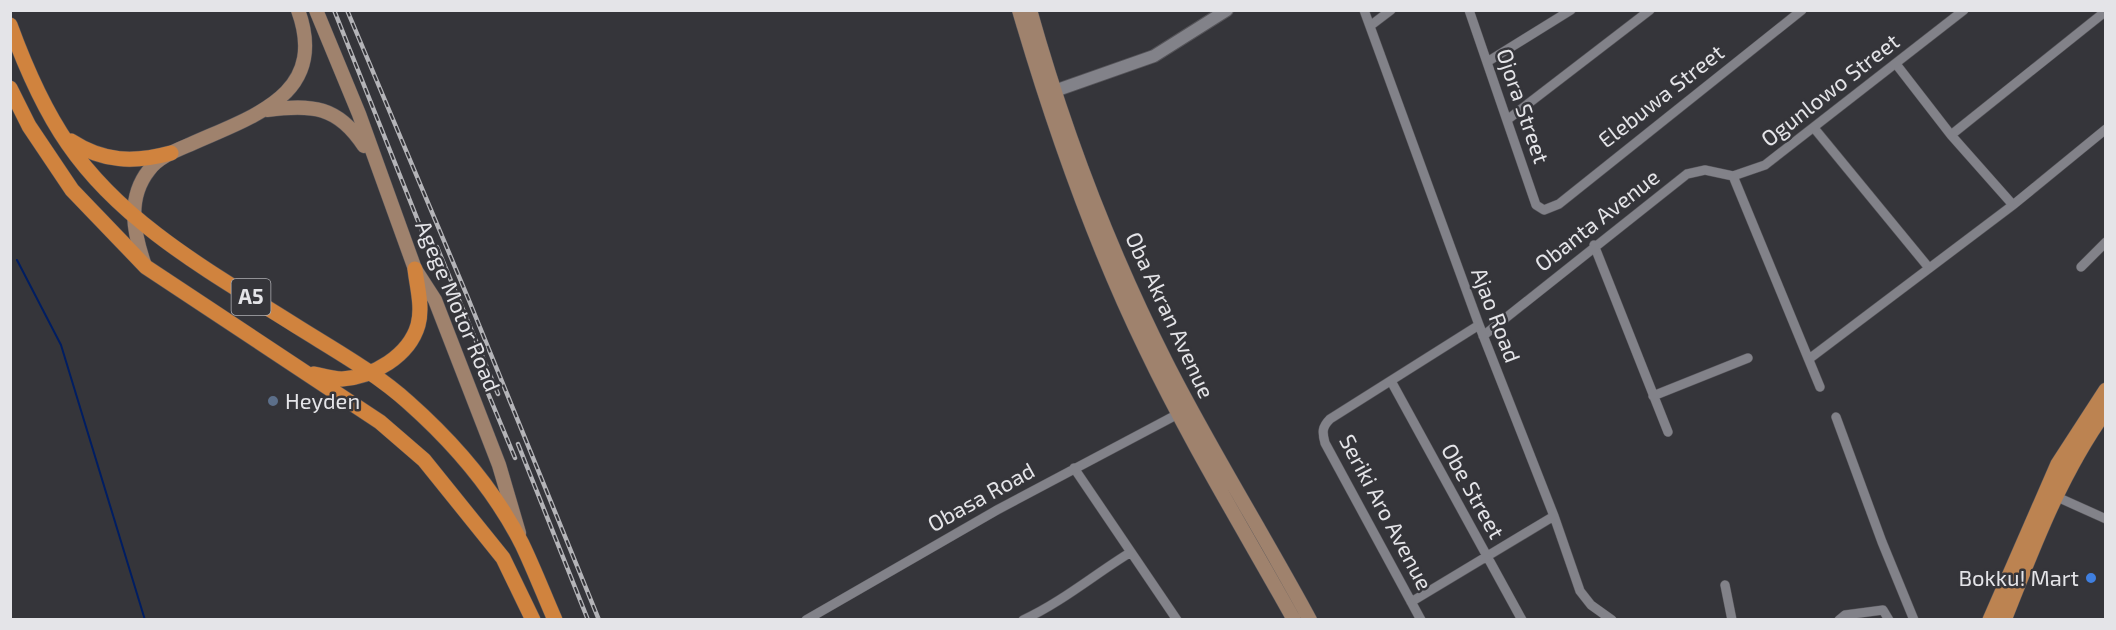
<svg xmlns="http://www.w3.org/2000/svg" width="2116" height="630" viewBox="0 0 2116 630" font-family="'Exo 2',sans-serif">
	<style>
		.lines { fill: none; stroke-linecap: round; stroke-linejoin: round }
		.stream { stroke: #001d62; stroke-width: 2 }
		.minor-casing { stroke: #555459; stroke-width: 10 }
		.tertiary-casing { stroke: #555459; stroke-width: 14 }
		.secondary-casing { stroke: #555459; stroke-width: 15 }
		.primary-casing { stroke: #555459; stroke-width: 16 }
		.trunk-casing { stroke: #555459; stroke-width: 16 }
		.minor { stroke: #828289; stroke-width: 9 }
		.tertiary { stroke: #828289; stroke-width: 12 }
		.secondary { stroke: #9f826d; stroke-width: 14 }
		.primary { stroke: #bc8351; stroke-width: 15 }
		.trunk { stroke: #d0833e; stroke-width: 15 }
		.rail-casing { stroke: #b4b4b8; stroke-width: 4.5 }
		.rail { stroke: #35353a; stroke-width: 2; stroke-dasharray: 7; stroke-linecap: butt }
		.service-dot { fill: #5c6f8a; stroke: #35353a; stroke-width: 2 }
		.shop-dot { fill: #3f7fe0; stroke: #35353a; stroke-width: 2 }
		.labels { text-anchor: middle; stroke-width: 5; stroke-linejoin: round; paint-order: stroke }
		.shield { fill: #35353a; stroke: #b0b0b4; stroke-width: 1.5 }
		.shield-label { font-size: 21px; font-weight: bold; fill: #e4e4e8 }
		.street-label { font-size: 22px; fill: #e4e4e8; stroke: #35353a }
		.poi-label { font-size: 22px; fill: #e4e4e8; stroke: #35353a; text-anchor: start }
	</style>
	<rect width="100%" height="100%" fill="#35353a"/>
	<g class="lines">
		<path class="stream" d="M 17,260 L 61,345 L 145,620"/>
		<g class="minor-casing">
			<path id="minor" d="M 1364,10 L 1479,325 L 1554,516 L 1580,591 L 1591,605 L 1612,620
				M 1469,10 L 1536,205 L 1544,210 L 1559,204 L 1802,10
				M 1370,26 L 1391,10
				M 1487,62 L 1571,10
				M 1896,64 L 1951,135 L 2013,205
				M 1507,120 L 1650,10
				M 1814,128 L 1929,268
				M 1951,135 L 2106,11
				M 1733,176 L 1820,387
				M 1594,245 L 1668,432
				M 2081,267 L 2106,242
				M 1483,336 L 1687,174 L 1705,170 L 1733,176 L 1765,165 L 1964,10
				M 1809,359 L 2013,205 L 2106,129
				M 1391,381 L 1522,620
				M 1653,396 L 1748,358
				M 1836,417 L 1882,542 L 1914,620
				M 1074,468 L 1177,620
				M 2055,496 L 2106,519
				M 1725,585 L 1732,620
				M 1411,602 L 1554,516
				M 806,620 L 997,510 L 1178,414
				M 1023,620 C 1062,602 1095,574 1131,552
				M 1421,620 L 1325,443 C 1322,432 1322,427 1330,419 L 1479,325
				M 1839,620 L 1845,615 L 1883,610 L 1889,620"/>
		</g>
		<g class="tertiary-casing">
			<path id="tertiary" d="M 1046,94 L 1154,56 L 1227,10"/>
		</g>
		<g class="secondary-casing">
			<path id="secondary" d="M 316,10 L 359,114 L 415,269 L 435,300 L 499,465 L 519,533
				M 1019,10 C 1053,126 1093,241 1146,350 C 1190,442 1244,530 1294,620
				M 1030,10 C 1064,131 1109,249 1166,362 C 1210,449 1263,533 1310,620
				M 267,110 C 312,104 338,106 364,146
				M 145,266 C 134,234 126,199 149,170 C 158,157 177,150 191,144 C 253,116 329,95 298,10"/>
		</g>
		<g class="primary-casing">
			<path id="primary" d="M 1990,620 L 2058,464 L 2106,390
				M 2004,620 C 2033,547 2060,474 2106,410"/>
		</g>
		<g class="trunk-casing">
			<path id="trunk" d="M 10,25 C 25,66 43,108 68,144 C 125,227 218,276 301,329 C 338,352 377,374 409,403 C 454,443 495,491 522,544 C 534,569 544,595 555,620
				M 10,88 L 29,126 L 72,190 L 146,267 L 380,422 L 424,460 L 503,558 L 533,620
				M 71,141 C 103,162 134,163 171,153
				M 314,374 C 323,376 333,379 342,379 C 373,377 409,356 418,325 C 423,307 417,287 415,269"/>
		</g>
		<use href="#minor" class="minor"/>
		<use href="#tertiary" class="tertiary"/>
		<use href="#secondary" class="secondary"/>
		<use href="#primary" class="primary"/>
		<use href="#trunk" class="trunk"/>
		<g class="rail-casing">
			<path id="rail" d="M 334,10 L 434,261
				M 347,10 L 468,298 L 599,620
				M 437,247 L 498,394
				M 485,386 L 515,458
				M 518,444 L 588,620"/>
		</g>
		<use href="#rail" class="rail"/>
	</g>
	<circle class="service-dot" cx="273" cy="401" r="6"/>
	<circle class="shop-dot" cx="2091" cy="578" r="6"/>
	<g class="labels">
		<rect class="shield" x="231.5" y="279" width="39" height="36" rx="4.5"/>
		<g class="shield-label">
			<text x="251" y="304">A5</text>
		</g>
		<g class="street-label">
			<text transform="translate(1830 90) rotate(-38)" y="8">Ogunlowo Street</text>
			<text transform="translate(1661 96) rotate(-38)" y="8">Elebuwa Street</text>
			<text transform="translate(1523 106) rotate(71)" y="8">Ojora Street</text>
			<text transform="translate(1597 220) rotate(-38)" y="8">Obanta Avenue</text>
			<text transform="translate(458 306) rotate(67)" y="8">Agege Motor Road</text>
			<text transform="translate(1170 315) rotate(65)" y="8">Oba Akran Avenue</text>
			<text transform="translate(1496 315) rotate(69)" y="8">Ajao Road</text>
			<text transform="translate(1473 491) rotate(61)" y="8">Obe Street</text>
			<text transform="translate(981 497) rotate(-29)" y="8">Obasa Road</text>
			<text transform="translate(1386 512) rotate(62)" y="8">Seriki Aro Avenue</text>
		</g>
		<g class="poi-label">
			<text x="285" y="409">Heyden</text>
			<text x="2079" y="586" text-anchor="end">Bokku! Mart</text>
		</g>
	</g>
	<rect width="2116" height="630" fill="none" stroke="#e4e4e8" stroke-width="24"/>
</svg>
